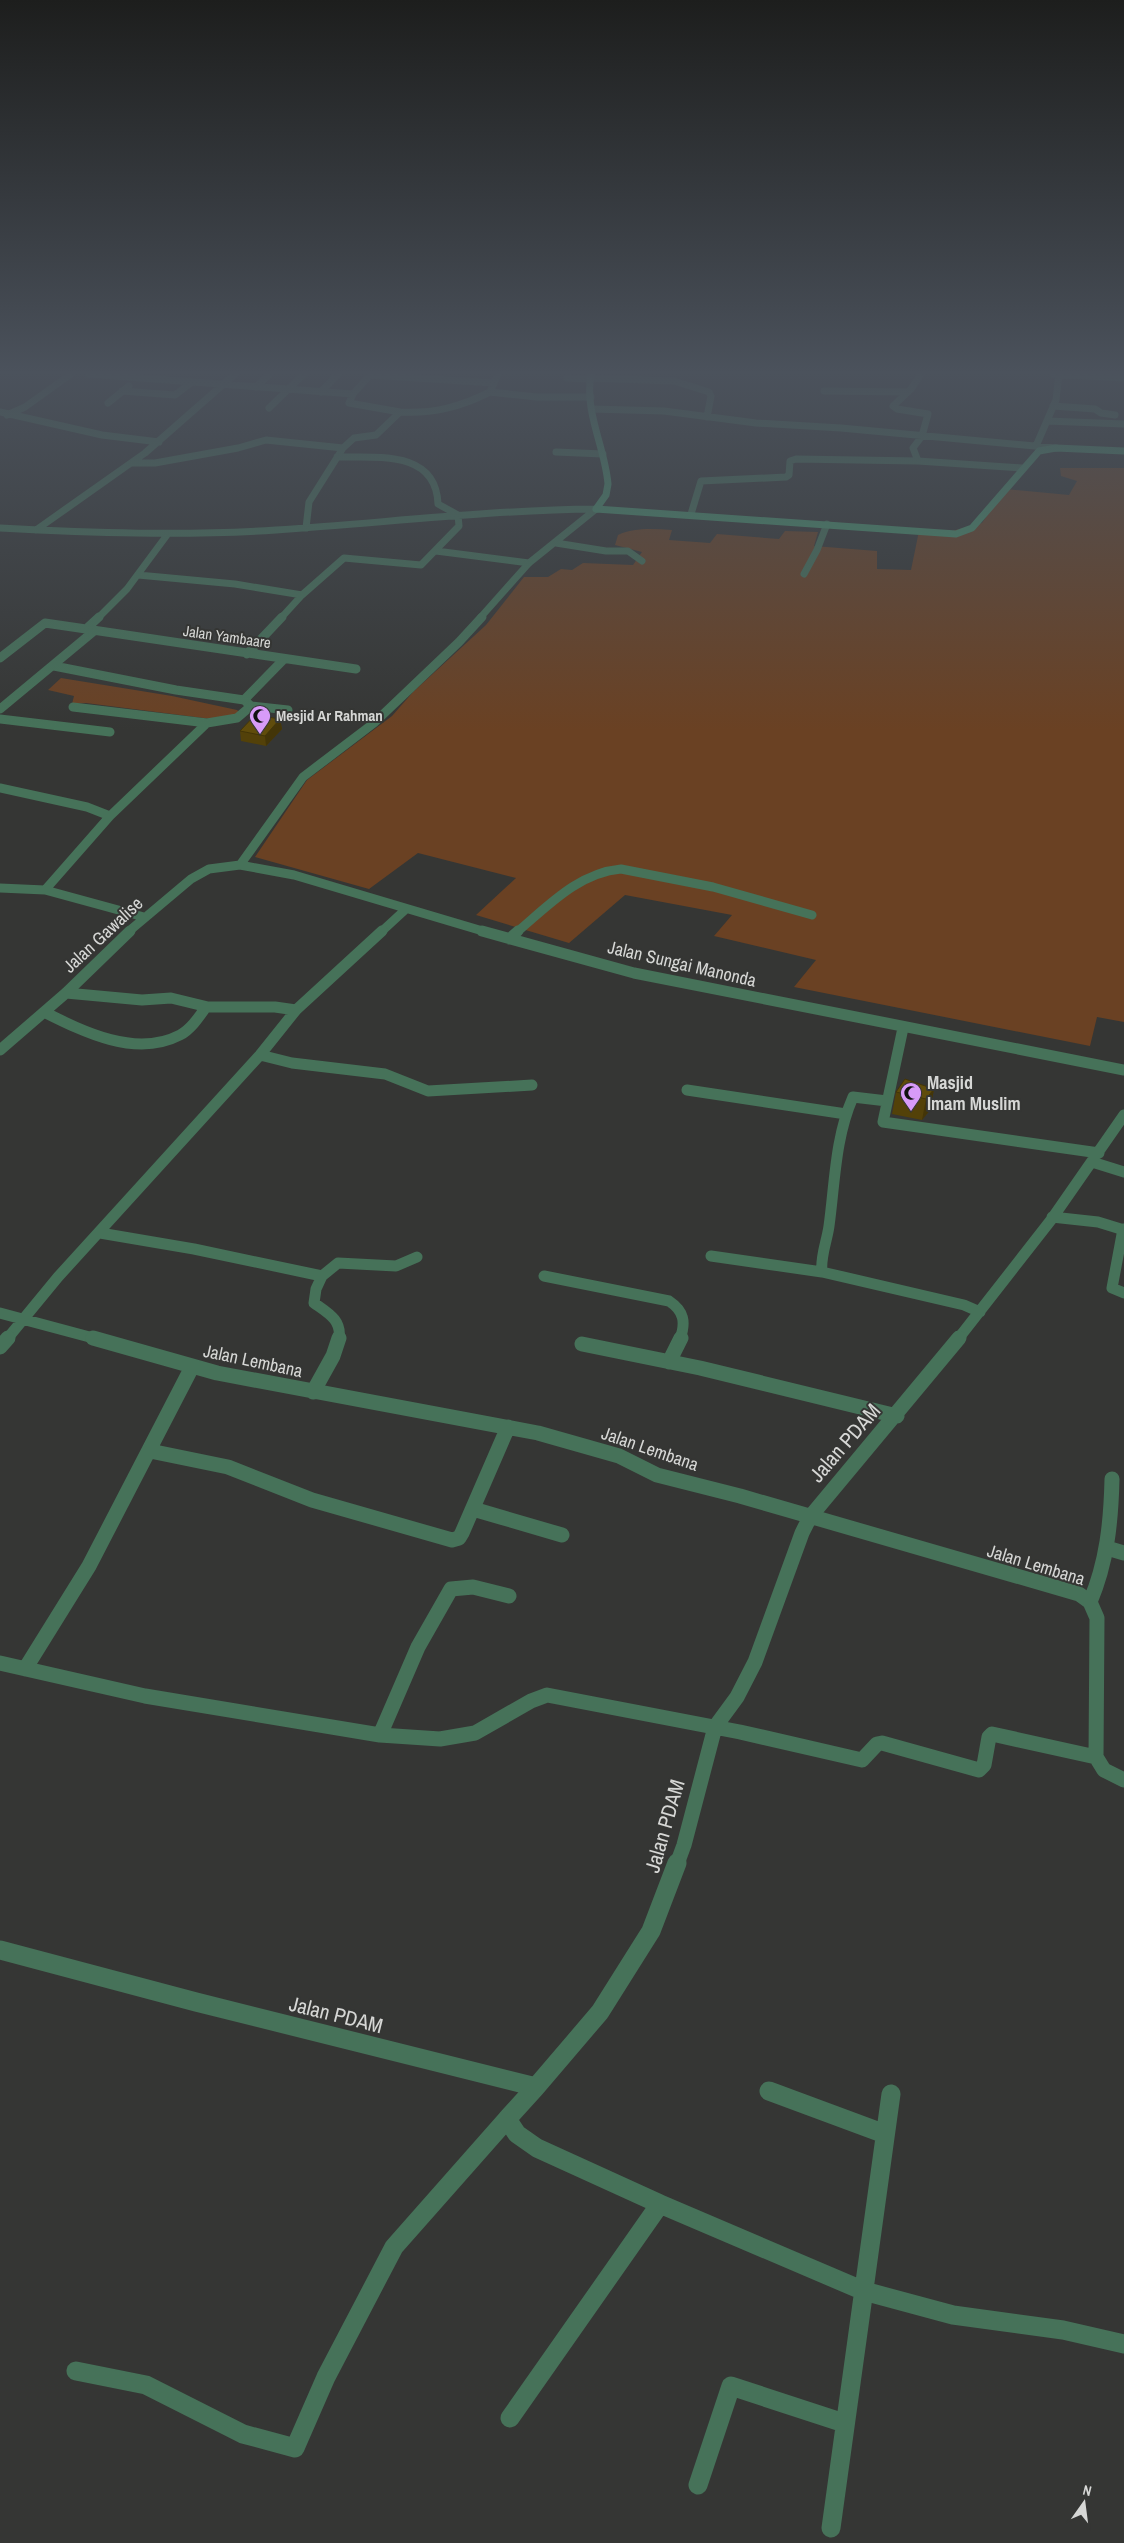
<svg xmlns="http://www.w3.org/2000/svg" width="1124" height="2543" viewBox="0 0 1124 2543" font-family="'Archivo Narrow',sans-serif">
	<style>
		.green { fill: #6a4123 }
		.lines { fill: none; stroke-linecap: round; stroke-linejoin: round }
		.street-far4 { stroke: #467259; stroke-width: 7 }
		.street-far3 { stroke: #467259; stroke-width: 9 }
		.street-far2 { stroke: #467259; stroke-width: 11 }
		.street-far1 { stroke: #467259; stroke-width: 15 }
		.street { stroke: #467259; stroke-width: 19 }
		.secondary { stroke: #49936c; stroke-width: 7 }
		.wall { fill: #534109 }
		.shaded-wall { fill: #433508 }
		.building { fill: #604c0b; stroke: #433508 }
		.labels { text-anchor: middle; stroke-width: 4; stroke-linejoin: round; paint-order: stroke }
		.far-street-label { font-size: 15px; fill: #d6d7d5; stroke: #353634 }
		.far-poi-label { font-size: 15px; font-weight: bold; fill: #d6d7d5; stroke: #353634; text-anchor: start }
		.street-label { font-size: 18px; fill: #d6d7d5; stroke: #353634 }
		.poi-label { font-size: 18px; font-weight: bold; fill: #d6d7d5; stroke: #353634; text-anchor: start }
		.near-street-label { font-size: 21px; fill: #d6d7d5; stroke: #353634 }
	</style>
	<rect width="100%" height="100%" fill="#353634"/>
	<path class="green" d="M 1060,468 L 1124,468 L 1124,1022 L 1097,1017 L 1090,1046 L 794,987 L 816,960 L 714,936 L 732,915 L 625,895 L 569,943 L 476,915 L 516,878 L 418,853 L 369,889 L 255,857 L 307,780 L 392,716 L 413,692 L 486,625 L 524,577 L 548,577 L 561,569 L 572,570 L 583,563 L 633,565 L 642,552 L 615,545 L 618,535 C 635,527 654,529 672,530 L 669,540 L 710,543 L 717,534 L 779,539 L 785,531 L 818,532 L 814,546 L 877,551 L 877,569 L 911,570 L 919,531 L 952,531 L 982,523 L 1005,489 L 1069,495 L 1077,481 L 1061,476 Z
		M 61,678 L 172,696 L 237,710 L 240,713 L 219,720 L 86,703 L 72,704 L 74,696 L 48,690 Z"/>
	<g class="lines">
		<path class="street-far4" d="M 89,374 L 353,394 L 371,374
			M 1053,374 L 1124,378
			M 370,375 L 494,383 L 498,374
			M 567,378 L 590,379
			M 590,378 L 674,381 L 709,392 L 711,396 L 707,417
			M 256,387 L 270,374
			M 122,391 L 175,395 L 192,382
			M 824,391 L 908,392
			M 321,392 L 338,374
			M 490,392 L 537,397 L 591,397
			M 353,394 L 349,403 L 400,412
			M 108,403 L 129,386
			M 1053,406 L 1095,409 L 1101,413 L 1115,415
			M 269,408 L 304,374
			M 592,409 L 664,411 L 756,423 L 841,428 L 1056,448
			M 0,412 L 102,435 L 159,442
			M 7,415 L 25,407 L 71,374
			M 1047,421 L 1124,424
			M 1036,446 L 1056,400 L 1059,374
			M 556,452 L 603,454
			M 918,461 L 913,448 L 922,436 L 928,414 L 897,409 L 893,406 L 911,389 L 921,374
			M 132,463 L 155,463 L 238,448 L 266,440 L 343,448
			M 691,514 L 701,481 L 786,477 L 789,475 L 790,461 L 796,459 L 918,461 L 1022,468
			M 0,528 C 92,533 184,536 276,530 C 383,523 489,510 596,509
			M 306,528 L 309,502 L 343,448 L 354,438 L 376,435 L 400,412 C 433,414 460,407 490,392 L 494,383
			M 36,530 L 145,453 L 235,374
			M 556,543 L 606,551 L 628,551 L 642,561
			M 436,551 L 529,563
			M 804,574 L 817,550 L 827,524
			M 138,575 L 235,584 L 302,595 L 281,618
			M 302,595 L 344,558 L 421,565 L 459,526 L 458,515 L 438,504 C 436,449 375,458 337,457
			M 98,618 L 127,589 L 167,535
			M 480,618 L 529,563 L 596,509"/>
		<path class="street-far3" d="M 99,617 L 86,629 L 356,669
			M 247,654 L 282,617
			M 0,658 L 45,623 L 86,629
			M 54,666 L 176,690 L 244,700 L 251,706
			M 244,700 L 284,659
			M 251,706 L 288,710
			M 73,707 L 207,723
			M 0,709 L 94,631
			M 0,719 L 110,732
			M 0,788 L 87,807 L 110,816
			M 240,865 L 303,777 L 374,723 L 459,642 L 482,617
			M 0,888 L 45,890
			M 144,917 L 45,890 L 110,816 L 207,723 L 237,718 L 251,706
			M 128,932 L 191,879 L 209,869 L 240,865 L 294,875 L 486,932
			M 381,932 L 406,909
			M 517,932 C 548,906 578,873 621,869 L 713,887 L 812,915"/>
		<path class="street-far2" d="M 482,931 L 634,973 L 1124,1070
			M 509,939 L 518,931
			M 66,993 L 142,1000 L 171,998 L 208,1007 L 275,1007 L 296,1010
			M 44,1012 C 84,1032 136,1058 180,1035 C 191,1029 199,1017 206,1007
			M 903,1028 L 883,1122 L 1099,1153
			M 0,1050 L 66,993 L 130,931
			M 260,1055 L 292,1063 L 385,1074 L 428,1091 L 532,1085
			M 687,1090 L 846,1114
			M 887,1101 L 853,1097 C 835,1138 835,1182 829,1226 C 827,1241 820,1257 822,1272 L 964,1305 L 980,1312
			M 1092,1162 L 1124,1172
			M 1052,1217 L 1098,1222 L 1124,1230
			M 1123,1229 L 1112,1288 L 1124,1293
			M 100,1233 L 194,1249 L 322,1276 L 316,1289 L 314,1303 C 328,1313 342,1320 339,1339
			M 711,1256 L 822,1272
			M 322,1276 L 338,1263 L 396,1266 L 417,1257
			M 544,1276 L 669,1301 C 684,1311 686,1322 680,1339
			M 0,1313 L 97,1339
			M 7,1339 L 58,1277 L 260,1055 L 296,1010 L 382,931
			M 958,1339 L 1051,1220 L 1124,1115"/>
		<path class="street-far1" d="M 93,1338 L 217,1373 L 538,1433 L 619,1456 L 657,1475 L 740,1496 L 1079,1594 L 1090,1602 L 1097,1618 L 1096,1757 L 1104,1770 L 1124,1780
			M 582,1344 L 700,1368 L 897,1416
			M 0,1347 L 8,1338
			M 669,1362 L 681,1338
			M 313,1392 L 333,1356 L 339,1338
			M 150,1451 L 228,1467 L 312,1500 L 452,1540 L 459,1538 L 462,1533 L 508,1427
			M 473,1509 L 562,1535
			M 1107,1548 L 1124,1553
			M 1090,1602 C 1107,1562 1111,1522 1112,1479
			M 0,1663 L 145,1696 L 380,1735 L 440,1739 L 475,1733 L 531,1701 L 547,1695 L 740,1732 L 862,1760 L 877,1744 L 882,1743 L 979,1770 L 984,1765 L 989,1737 L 992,1734 L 1096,1757
			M 25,1669 L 89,1566 L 192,1367
			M 380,1735 L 418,1647 L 451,1589 L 473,1587 L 509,1596
			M 677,1864 L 684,1845 L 715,1727 L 737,1697 L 755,1662 L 802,1533 L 810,1517 L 959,1338"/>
		<path class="street" d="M 0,1950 L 196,2002 L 536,2087 L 600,2012 L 651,1931 L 677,1863
			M 536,2087 L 507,2119 L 517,2134 L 537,2148 L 660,2204 L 864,2291 L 953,2315 L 1063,2330 L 1124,2344
			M 769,2091 L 885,2134
			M 76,2371 L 146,2385 L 243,2434 L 295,2448 L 326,2377 L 394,2247 L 507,2119
			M 510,2418 L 660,2204
			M 698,2485 L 731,2386 L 844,2423
			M 831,2528 L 891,2094"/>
		<path class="secondary" d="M 591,374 C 584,412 605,447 608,484 L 606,495 L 596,509
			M 596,509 L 956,534 L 972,528 L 1039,451 L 1056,448 L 1124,451"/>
	</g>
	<path class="wall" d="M 280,719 L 282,729 L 266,746 L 241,741 L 240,731 Z
		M 934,1089 L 930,1110 L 922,1120 L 892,1114 L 896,1092 Z"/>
	<path class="shaded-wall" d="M 280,719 L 282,729 L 266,746 L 265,736 Z
		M 934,1089 L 930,1110 L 922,1120 L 926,1099 Z"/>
	<path class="building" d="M 255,715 L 280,719 L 265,736 L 240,731 Z
		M 905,1079 L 934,1089 L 926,1099 L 896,1092 Z"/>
	<linearGradient id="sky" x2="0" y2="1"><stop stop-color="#1d1e1d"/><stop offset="0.51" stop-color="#4b525c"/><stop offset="1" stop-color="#4b525c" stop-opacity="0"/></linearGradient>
	<rect width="1124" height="730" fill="url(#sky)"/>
	<defs>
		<g id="mosque-pin" transform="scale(1.125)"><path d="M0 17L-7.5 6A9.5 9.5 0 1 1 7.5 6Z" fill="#d89bf8" stroke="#353634"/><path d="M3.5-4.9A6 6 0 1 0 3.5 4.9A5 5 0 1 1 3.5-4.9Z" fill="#111"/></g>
	</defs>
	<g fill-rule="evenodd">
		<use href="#mosque-pin" x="260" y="716"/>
		<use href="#mosque-pin" x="911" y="1093"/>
	</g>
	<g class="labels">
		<g class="far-street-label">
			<text transform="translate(227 637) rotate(8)" y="5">Jalan Yambaare</text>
		</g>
		<g class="far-poi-label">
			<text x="276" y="721">Mesjid Ar Rahman</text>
		</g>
		<g class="street-label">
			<text transform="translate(103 935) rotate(-43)" y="6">Jalan Gawalise</text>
			<text transform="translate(682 964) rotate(13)" y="6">Jalan Sungai Manonda</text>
			<text transform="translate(253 1361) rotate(12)" y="6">Jalan Lembana</text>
			<text transform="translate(650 1449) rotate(19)" y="6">Jalan Lembana</text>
			<text transform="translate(1036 1565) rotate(17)" y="6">Jalan Lembana</text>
		</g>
		<g class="poi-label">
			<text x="927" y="1089">Masjid<tspan x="927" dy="21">Imam Muslim</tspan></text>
		</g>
		<g class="near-street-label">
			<text transform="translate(845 1443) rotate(-49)" y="7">Jalan PDAM</text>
			<text transform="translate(665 1826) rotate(-74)" y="7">Jalan PDAM</text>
			<text transform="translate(336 2015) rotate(14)" y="7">Jalan PDAM</text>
		</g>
	</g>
	<g transform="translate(1084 2503) rotate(14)" stroke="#353634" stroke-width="4" paint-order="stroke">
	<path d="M0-4L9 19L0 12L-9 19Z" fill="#d6d7d5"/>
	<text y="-8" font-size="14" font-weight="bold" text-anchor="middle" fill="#d6d7d5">N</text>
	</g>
</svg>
